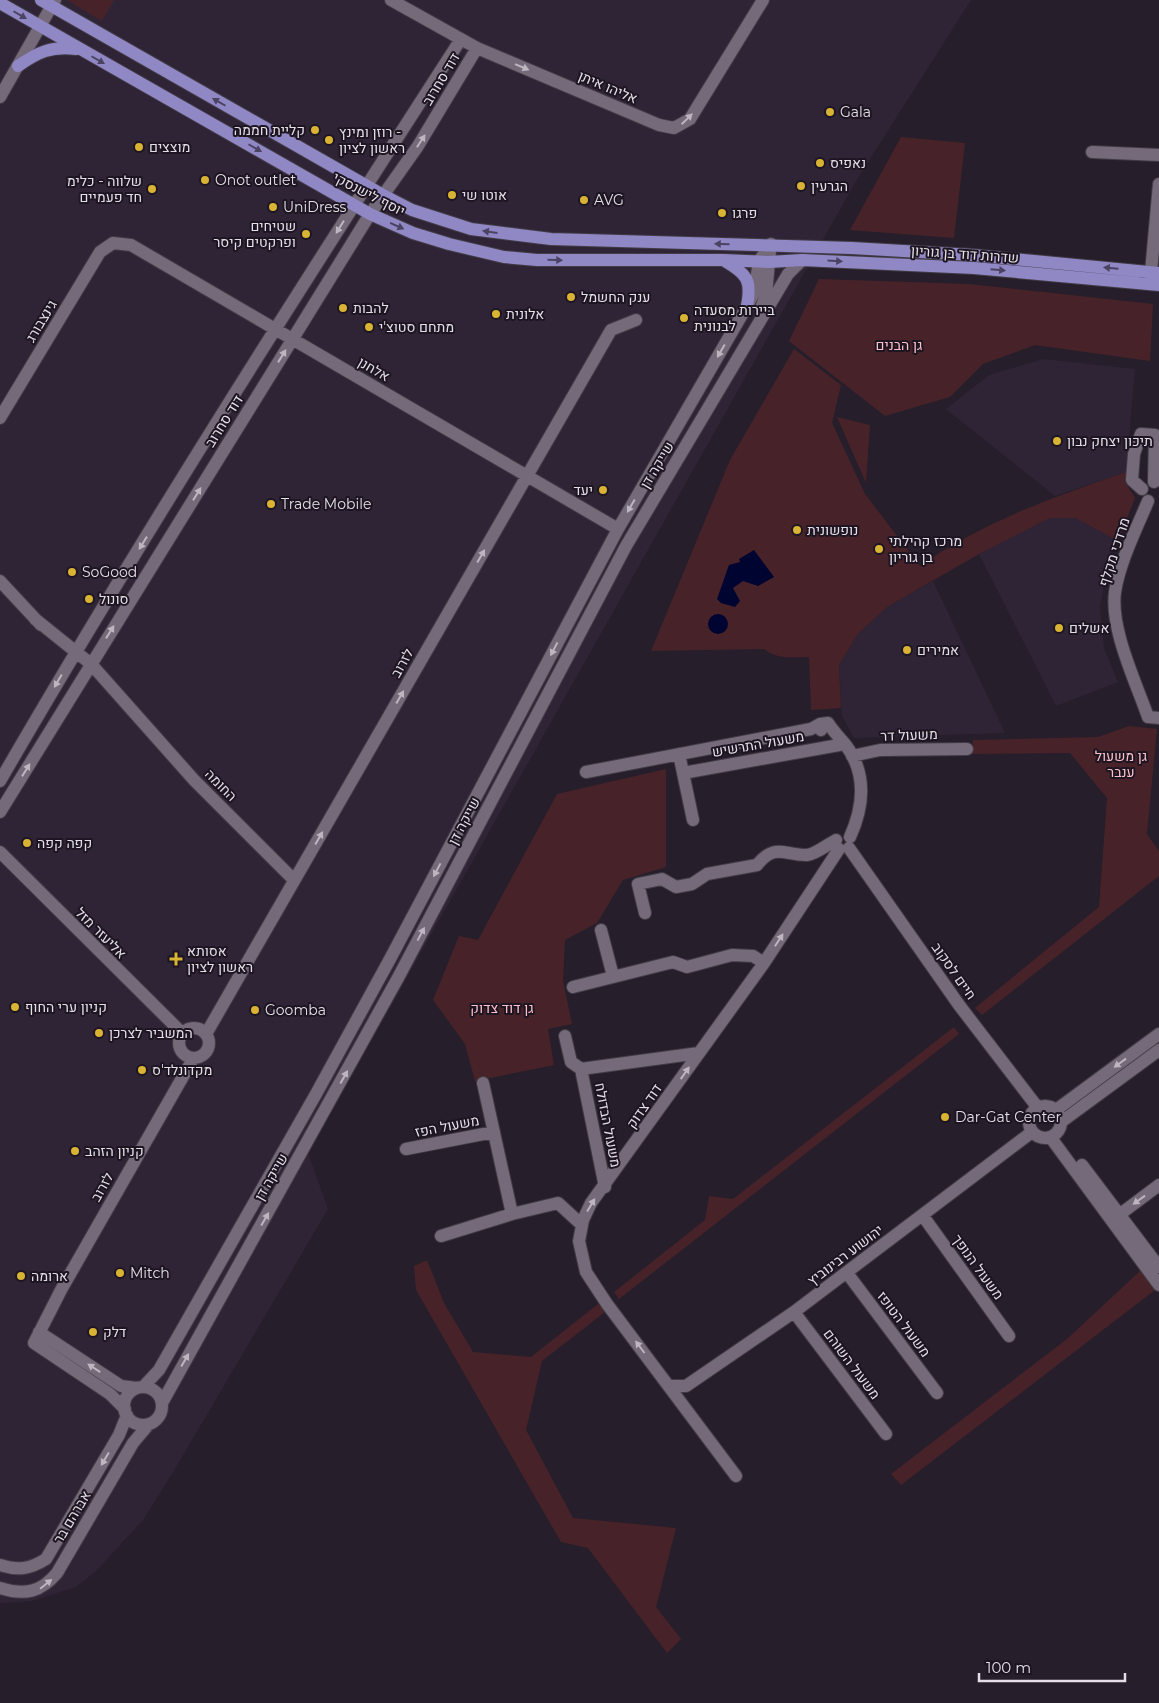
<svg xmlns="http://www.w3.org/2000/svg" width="1159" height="1703" viewBox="0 0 1159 1703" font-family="Montserrat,Heebo,sans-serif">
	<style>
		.built { fill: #2f2436 }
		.green { fill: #472329 }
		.water { fill: #000430 }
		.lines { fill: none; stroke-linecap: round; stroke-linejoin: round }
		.minor-casing { stroke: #423c46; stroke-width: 14 }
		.major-casing { stroke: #423c46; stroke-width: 14 }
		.minor { stroke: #746a79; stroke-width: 12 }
		.major { stroke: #9087c5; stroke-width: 12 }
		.oneway { fill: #4b4363 }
		.oneway2 { fill: #bdb6c0 }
		.poi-dot { fill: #d9b334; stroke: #1d1521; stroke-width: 2 }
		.labels { text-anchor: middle; stroke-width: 4; stroke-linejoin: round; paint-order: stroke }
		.street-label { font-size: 14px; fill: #e4dfe7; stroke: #1d1521 }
		.poi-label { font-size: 14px; fill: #e4dfe7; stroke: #1d1521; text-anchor: start }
		.park-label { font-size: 14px; fill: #fdbfc8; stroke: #1d1521 }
	</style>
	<rect width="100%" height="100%" fill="#261e2a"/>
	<path class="built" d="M 0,0 L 971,0 L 856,181 L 308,1153 L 328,1209 L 172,1474 L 143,1520 L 96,1571 L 76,1587 L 32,1601 L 4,1603 L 0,1603 Z
		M 1043,359 L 1135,369 L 1126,472 L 1055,496 L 946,409 L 989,375 Z
		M 1050,518 L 1075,518 L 1118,541 L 1109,556 L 1100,607 L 1104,648 L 1118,682 L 1056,706 L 979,554 Z
		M 933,581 L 1005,733 L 854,738 L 842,716 L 839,665 L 858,634 L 887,607 Z"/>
	<path class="green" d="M 67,0 L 114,0 L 102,21 Z
		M 901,137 L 965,143 L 954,238 L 850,230 Z
		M 819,279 L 969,284 L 1153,304 L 1150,361 L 1035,345 L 983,364 L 950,397 L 885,416 L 789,341 Z
		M 794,349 L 841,385 L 832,423 L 865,494 L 920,566 C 982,522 1054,497 1126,472 L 1125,482 L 1135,498 L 1118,541 L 1075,518 L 1050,518 L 979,554 L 887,607 L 858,634 L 839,665 L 841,708 L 811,710 L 809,657 C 792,657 778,660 764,649 L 651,651 L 730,460 Z
		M 837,417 L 870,425 L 866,483 Z
		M 1129,726 L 1157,729 L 1147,834 L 1159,851 L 1159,876 L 982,1015 L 975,1008 L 1099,907 L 1107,798 L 1070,753 L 972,754 L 973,740 L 1098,737 Z
		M 666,769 L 666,867 L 623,880 L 597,923 L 565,940 L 563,981 L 572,1024 L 548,1029 L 554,1065 L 475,1081 L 465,1044 L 433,1000 L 459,936 L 478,940 L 557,794 Z
		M 954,1027 L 959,1034 L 619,1299 L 614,1292 L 705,1220 L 709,1196 L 733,1199 Z
		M 427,1260 L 444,1303 L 473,1352 L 531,1357 L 598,1304 L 605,1312 L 542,1361 L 526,1430 L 573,1518 L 676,1528 L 656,1607 L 681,1639 L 667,1653 L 588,1548 L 561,1542 L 416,1290 L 414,1266 Z
		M 1140,1271 L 1155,1290 L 901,1485 L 891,1474 L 1067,1339 Z"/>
	<path class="water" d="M 754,550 L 774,577 L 758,586 L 743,581 L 733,588 L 740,601 L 735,607 L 721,603 L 717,599 L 729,565 L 740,562 L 739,559 Z
		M708 624a10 10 0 1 1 20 0a10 10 0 1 1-20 0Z"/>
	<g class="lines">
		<g class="minor-casing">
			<path id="minor" d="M 391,0 L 477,48 L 659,125 L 674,128 L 690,119 L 763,0
				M 0,97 L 55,0
				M 1092,152 L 1159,155
				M 1150,283 L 1159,184
				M 761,308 L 766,295 L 770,251
				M 0,418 L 100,252 L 113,243 L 131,245 L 618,529
				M 1142,489 L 1132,480 L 1134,454 L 1141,434 L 1155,435 L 1154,482
				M 1148,501 C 1136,530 1120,561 1115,592 C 1110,629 1136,682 1148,717 L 1159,718
				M 0,581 L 41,625
				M 35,619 L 91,664 L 194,780 L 294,880
				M 821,730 L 820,724 L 828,723 C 833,731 839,737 845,744 C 867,773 864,806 850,837
				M 679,754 L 693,820
				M 852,756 L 880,750 L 967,749
				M 586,772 L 811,729 L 820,724
				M 683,773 L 839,745
				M 0,781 C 146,529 303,284 461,39
				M 0,812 L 370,214 L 418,146 L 477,48
				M 849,848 L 959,1005 L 1038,1108
				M 0,852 L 182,1033
				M 645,913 L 638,884 L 662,879 L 676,887 L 692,884 L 707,874 L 757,865 C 775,842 786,856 807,855 C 816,854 828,844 836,840
				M 601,930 L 613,976
				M 573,987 L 673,962 L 687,967 L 732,955 L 753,956 L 764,963
				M179 1043a15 15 0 1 1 30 0a15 15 0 1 1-30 0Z
				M 206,1034 L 611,330 L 636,320
				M 565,1036 L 571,1062 L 581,1069 L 699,1053
				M 581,1069 L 605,1187
				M 483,1083 L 512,1214 L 558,1203 L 582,1225
				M1029 1122a16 16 0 1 1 32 0a16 16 0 1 1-32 0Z
				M 1056,1110 L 1159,1034
				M 1061,1122 L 1159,1050
				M 1051,1138 L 1159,1285
				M 406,1149 L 494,1132
				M 1082,1165 L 1159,1267
				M 1119,1215 L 1159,1185
				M 923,1216 L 1009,1336
				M 441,1236 L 512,1214
				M 847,1273 L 937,1393
				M 794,1312 L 886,1434
				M 39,1332 L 121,1386 L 137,1388
				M 669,1386 L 686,1386 L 794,1312 L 1032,1132
				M 143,1387 L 159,1370 L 316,1094 L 390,959 L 618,529 L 747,306 L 754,293 L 759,261 L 771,244
				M124 1406a19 19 0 1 1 38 0a19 19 0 1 1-38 0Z
				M 162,1403 L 399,976 L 626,546 L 788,274 L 802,260
				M 125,1409 L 110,1394 L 34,1343 L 61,1290 L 193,1059
				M 736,1476 L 607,1304 L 586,1272 L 579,1241 L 583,1220 L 591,1203 L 764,963 L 839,849
				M 0,1565 C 18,1571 30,1569 46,1559 L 119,1435 L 127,1415
				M 0,1588 C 25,1596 41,1592 57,1573 L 133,1443 L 149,1424"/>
		</g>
		<g class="major-casing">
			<path id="major" d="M 41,0 L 383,195 L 412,210 L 471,229 L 551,239 L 852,248 L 972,255 L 1159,273
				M 0,3 L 370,214 L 413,233 L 449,244 L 504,257 L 537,260 L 723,260 L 769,262 L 802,260 L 974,268 L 1159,285
				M 18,66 C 38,52 51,46 76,49
				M 725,261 C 747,274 752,280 747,306"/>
		</g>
		<use href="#minor" class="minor"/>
		<use href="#major" class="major"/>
	</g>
	<defs><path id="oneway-solid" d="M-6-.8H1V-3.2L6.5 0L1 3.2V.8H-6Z" transform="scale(1.25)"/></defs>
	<g class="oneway">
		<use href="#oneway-solid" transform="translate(20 15) rotate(30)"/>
		<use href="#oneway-solid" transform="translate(98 60) rotate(30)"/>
		<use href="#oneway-solid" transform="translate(219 102) rotate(-150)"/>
		<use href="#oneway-solid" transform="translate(255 148) rotate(30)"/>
		<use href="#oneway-solid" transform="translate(397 226) rotate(24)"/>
		<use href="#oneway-solid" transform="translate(490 232) rotate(-172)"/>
		<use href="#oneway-solid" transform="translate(722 244) rotate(-179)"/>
		<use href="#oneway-solid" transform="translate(555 260) rotate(1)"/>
		<use href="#oneway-solid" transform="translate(835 261) rotate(3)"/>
		<use href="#oneway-solid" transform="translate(1111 268) rotate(-175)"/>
		<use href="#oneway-solid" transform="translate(998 270) rotate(5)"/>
	</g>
	<g class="oneway2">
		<use href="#oneway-solid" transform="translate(522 67) rotate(23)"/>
		<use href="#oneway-solid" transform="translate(687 119) rotate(-44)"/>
		<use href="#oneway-solid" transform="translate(421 141) rotate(-57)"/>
		<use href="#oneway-solid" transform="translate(340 227) rotate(122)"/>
		<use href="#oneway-solid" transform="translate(721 351) rotate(120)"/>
		<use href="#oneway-solid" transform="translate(282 356) rotate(-58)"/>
		<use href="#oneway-solid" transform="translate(197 494) rotate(-58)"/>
		<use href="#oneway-solid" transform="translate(631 506) rotate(120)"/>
		<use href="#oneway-solid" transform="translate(143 543) rotate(122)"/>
		<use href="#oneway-solid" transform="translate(481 556) rotate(-60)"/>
		<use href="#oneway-solid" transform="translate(110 632) rotate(-58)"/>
		<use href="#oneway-solid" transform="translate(554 649) rotate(118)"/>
		<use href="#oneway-solid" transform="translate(58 681) rotate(120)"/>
		<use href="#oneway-solid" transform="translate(400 697) rotate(-60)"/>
		<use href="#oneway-solid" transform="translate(26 770) rotate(-58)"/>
		<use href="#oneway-solid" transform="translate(319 838) rotate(-60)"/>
		<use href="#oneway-solid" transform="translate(437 870) rotate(118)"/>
		<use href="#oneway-solid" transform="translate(421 934) rotate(-62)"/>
		<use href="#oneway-solid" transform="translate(779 940) rotate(-57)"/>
		<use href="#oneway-solid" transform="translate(1120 1063) rotate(144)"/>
		<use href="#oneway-solid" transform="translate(685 1073) rotate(-55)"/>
		<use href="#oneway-solid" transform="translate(344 1077) rotate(-61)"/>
		<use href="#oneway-solid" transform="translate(1139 1200) rotate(144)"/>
		<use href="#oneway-solid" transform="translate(591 1205) rotate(-59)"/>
		<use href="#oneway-solid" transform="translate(265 1219) rotate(-60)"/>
		<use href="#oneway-solid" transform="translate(640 1347) rotate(-127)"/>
		<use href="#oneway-solid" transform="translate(185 1360) rotate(-60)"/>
		<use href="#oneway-solid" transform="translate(94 1368) rotate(-147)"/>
		<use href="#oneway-solid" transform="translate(105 1459) rotate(121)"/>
		<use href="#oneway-solid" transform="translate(46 1584) rotate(-39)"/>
	</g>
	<g class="poi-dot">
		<circle cx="830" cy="112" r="5"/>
		<circle cx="315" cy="130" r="5"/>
		<circle cx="329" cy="140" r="5"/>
		<circle cx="139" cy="147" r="5"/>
		<circle cx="820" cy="163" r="5"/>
		<circle cx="205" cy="180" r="5"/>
		<circle cx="801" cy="186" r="5"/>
		<circle cx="152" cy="189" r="5"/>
		<circle cx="452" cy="195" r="5"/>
		<circle cx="584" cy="200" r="5"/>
		<circle cx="273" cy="207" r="5"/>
		<circle cx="722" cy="213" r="5"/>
		<circle cx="306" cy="234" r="5"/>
		<circle cx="571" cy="297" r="5"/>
		<circle cx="343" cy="308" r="5"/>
		<circle cx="496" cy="314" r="5"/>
		<circle cx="684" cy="318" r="5"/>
		<circle cx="369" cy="327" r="5"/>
		<circle cx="1057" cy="441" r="5"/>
		<circle cx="603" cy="490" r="5"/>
		<circle cx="271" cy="504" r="5"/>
		<circle cx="797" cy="530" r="5"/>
		<circle cx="879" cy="549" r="5"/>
		<circle cx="72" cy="572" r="5"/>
		<circle cx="89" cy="599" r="5"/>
		<circle cx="1059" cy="628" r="5"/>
		<circle cx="907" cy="650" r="5"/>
		<circle cx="27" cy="843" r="5"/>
		<path d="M173.5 951.5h5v5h5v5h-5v5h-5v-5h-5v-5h5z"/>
		<circle cx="15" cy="1007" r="5"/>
		<circle cx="255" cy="1010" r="5"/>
		<circle cx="99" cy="1033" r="5"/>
		<circle cx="142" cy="1070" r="5"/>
		<circle cx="945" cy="1117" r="5"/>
		<circle cx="75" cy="1151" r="5"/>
		<circle cx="120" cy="1273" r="5"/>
		<circle cx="21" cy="1276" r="5"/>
		<circle cx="93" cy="1332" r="5"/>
	</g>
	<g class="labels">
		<g class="street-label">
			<text transform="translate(441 79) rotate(-59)" y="5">דוד סחרוב</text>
			<text transform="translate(608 87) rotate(23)" y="5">אליהו איתן</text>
			<text transform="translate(369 194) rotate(27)" y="5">יוסף לישנסקי</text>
			<text transform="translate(965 254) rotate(4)" y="5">שדרות דוד בן גוריון</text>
			<text transform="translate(41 321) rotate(-59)" y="5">גינצבורג</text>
			<text transform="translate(374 369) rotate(30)" y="5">אלחנן</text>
			<text transform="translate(224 421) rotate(-58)" y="5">דוד סחרוב</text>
			<text transform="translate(657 465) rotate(-59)" y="5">שייקה דן</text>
			<text transform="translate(1114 552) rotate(-72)" y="5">מרדכי מקלף</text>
			<text transform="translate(402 663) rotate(-60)" y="5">לזרוב</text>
			<text transform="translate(909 735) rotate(-2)" y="5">משעול דר</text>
			<text transform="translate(758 744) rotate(-10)" y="5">משעול התרשיש</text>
			<text transform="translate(221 785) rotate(45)" y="5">החומה</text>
			<text transform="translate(464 821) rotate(-62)" y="5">שייקה דן</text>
			<text transform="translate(101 933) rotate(45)" y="5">אליעזר מזל</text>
			<text transform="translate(954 971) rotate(55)" y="5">חיים לסקוב</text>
			<text transform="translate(644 1106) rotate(-55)" y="5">דוד צדוק</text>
			<text transform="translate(608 1125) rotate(79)" y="5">משעול הבדולח</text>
			<text transform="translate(447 1126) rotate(-11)" y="5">משעול הפז</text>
			<text transform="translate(271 1177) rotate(-60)" y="5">שייקה דן</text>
			<text transform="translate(102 1187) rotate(-60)" y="5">לזרוב</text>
			<text transform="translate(845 1255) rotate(-37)" y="5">יהושוע רבינוביץ</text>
			<text transform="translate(978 1267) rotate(54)" y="5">משעול הנופך</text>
			<text transform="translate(904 1324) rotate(53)" y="5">משעול הטופז</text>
			<text transform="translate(852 1364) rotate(53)" y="5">משעול השוהם</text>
			<text transform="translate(72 1517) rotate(-59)" y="5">אברהם בר</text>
		</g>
		<g class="poi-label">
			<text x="840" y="117">Gala</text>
			<text x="305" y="135" text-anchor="end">קליית חממה</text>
			<text x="339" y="137">רוזן ומינץ -<tspan x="339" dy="16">ראשון לציון</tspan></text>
			<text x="149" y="152">מוצצים</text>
			<text x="830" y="168">נאפיס</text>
			<text x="215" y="185">Onot outlet</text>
			<text x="142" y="186" text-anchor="end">שלווה - כלימ<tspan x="142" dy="16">חד פעמיים</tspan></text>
			<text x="811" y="191">הגרעין</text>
			<text x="462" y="200">אוטו שי</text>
			<text x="594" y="205">AVG</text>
			<text x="283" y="212">UniDress</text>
			<text x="732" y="218">פרגו</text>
			<text x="296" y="231" text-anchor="end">שטיחים<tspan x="296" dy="16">ופרקטים קיסר</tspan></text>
			<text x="581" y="302">ענק החשמל</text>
			<text x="353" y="313">להבות</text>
			<text x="694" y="315">ביירות מסעדה<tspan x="694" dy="16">לבנונית</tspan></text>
			<text x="506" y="319">אלונית</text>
			<text x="379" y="332">מתחם סטוצ'י</text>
			<text x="1067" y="446">תיכון יצחק נבון</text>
			<text x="593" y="495" text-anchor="end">יעד</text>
			<text x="281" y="509">Trade Mobile</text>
			<text x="807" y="535">נופשונית</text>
			<text x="889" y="546">מרכז קהילתי<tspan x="889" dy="16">בן גוריון</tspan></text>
			<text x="82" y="577">SoGood</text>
			<text x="99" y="604">סונול</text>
			<text x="1069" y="633">אשלים</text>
			<text x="917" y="655">אמירים</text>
			<text x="37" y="848">קפה קפה</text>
			<text x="187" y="956">אסותא<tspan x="187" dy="16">ראשון לציון</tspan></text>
			<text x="25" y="1012">קניון ערי החוף</text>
			<text x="265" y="1015">Goomba</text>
			<text x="109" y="1038">המשביר לצרכן</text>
			<text x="152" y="1075">מקדונלד'ס</text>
			<text x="955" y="1122">Dar-Gat Center</text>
			<text x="85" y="1156">קניון הזהב</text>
			<text x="130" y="1278">Mitch</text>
			<text x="31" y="1281">ארומה</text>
			<text x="103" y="1337">דלק</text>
		</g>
		<g class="park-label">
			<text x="899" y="350">גן הבנים</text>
			<text x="1121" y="761">גן משעול<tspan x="1121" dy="16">ענבר</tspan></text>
			<text x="502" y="1013">גן דוד צדוק</text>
		</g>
	</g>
	<path d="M979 1673v8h146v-8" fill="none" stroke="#e4dfe7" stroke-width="2.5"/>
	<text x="986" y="1673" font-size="15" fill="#e4dfe7" stroke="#1d1521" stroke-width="4" paint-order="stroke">100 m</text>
</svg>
